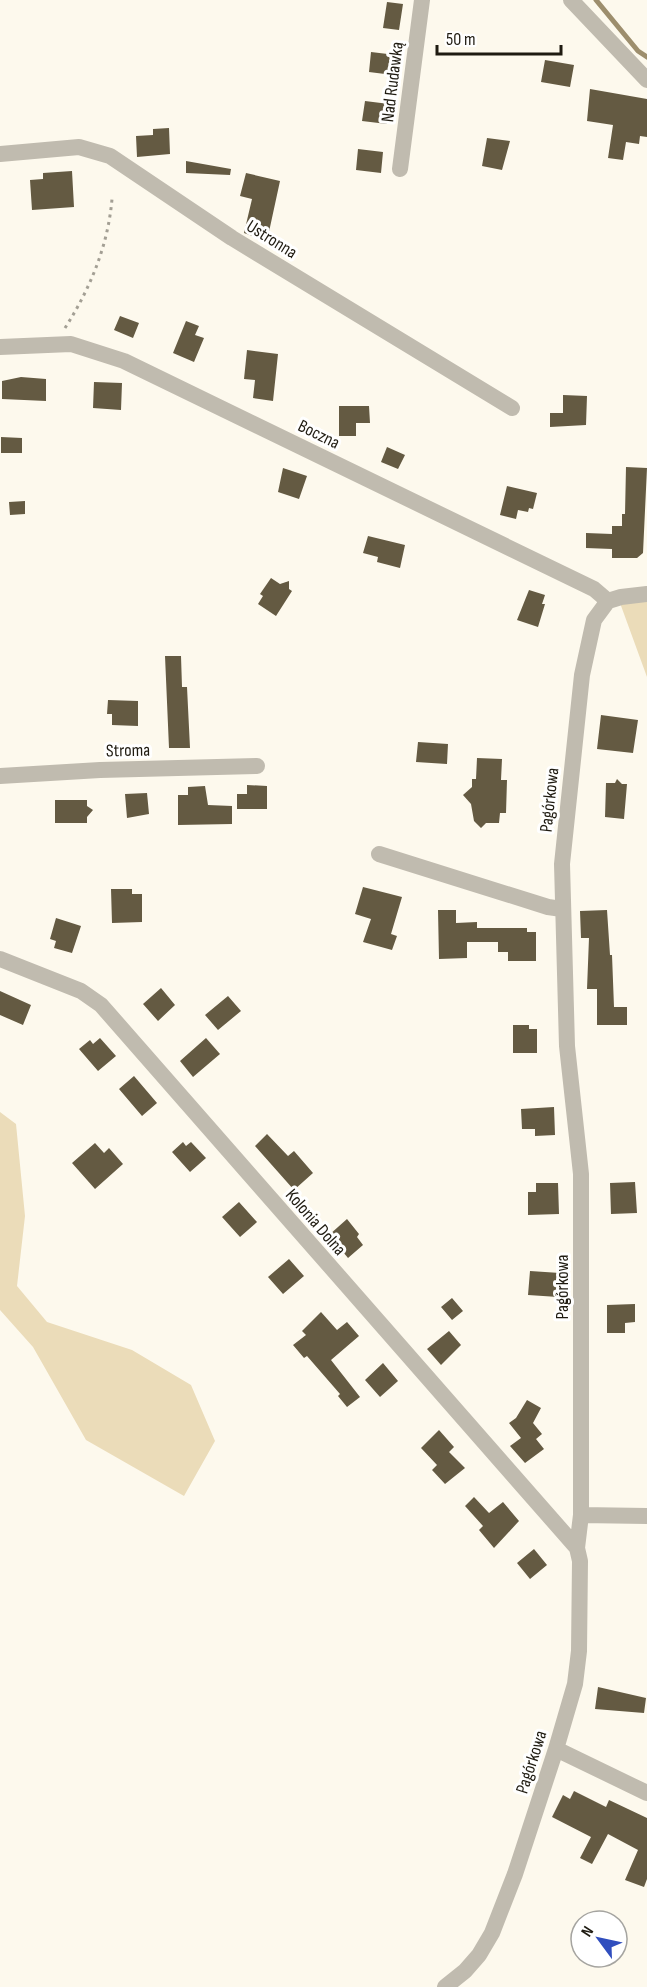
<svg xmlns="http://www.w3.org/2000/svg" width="647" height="1987" viewBox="0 0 647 1987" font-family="'Sofia Sans Condensed',sans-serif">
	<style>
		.green { fill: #ebdcb9 }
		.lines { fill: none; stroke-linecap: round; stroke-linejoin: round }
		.stream { stroke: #9d8e6d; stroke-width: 5 }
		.building { fill: #645a42 }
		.path { stroke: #a39f94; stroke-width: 3; stroke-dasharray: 3 4.5; stroke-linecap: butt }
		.minor { stroke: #c0bbaf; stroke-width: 16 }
		.labels { text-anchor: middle; stroke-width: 6; stroke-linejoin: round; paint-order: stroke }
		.street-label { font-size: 18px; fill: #1f1b11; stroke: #fff }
	</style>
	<rect width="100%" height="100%" fill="#fdf9ed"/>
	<path class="green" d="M 647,599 L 647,677 L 620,603 Z
		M 0,1112 L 16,1124 L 25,1216 L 17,1286 L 47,1322 L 132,1350 L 191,1385 L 215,1441 L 184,1496 L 86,1440 L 33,1347 L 0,1310 Z"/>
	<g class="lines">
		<path class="stream" d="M 596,0 L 638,51 L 647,57"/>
	</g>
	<path class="building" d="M 387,2 L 403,4 L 399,30 L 383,28 Z
		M 371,52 L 396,55 L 393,75 L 369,72 Z
		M 545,60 L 574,65 L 570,87 L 541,82 Z
		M 590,89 L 647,99 L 647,137 L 640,136 L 639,144 L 626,142 L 623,160 L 608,158 L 613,125 L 587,121 Z
		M 365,101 L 389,104 L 387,124 L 362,121 Z
		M 169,128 L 170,154 L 137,157 L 136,136 L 153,135 L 153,129 Z
		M 487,138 L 510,141 L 502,170 L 482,166 Z
		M 358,149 L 383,152 L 381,173 L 356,170 Z
		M 186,161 L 231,169 L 230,175 L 186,173 Z
		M 72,171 L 74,207 L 32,210 L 30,180 L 43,179 L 43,173 Z
		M 246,173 L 280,181 L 267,241 L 244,233 L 252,199 L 240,196 Z
		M 120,316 L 139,323 L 133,338 L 114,330 Z
		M 186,321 L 199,326 L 195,335 L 204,338 L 194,362 L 173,353 Z
		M 247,350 L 278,354 L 273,401 L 253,398 L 255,380 L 244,379 Z
		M 21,377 L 46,379 L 46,401 L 2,399 L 2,381 Z
		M 94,382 L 122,383 L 121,410 L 93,408 Z
		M 563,395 L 587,396 L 586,425 L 550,427 L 550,413 L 563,413 Z
		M 339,406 L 369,406 L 370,423 L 356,423 L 356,436 L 339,436 Z
		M 1,437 L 22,438 L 22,453 L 1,453 Z
		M 387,447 L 405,455 L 398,469 L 381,462 Z
		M 626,467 L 647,468 L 643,553 L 637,558 L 612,558 L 612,549 L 586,548 L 586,533 L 612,534 L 612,526 L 622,526 L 622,514 L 625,514 Z
		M 283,468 L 307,476 L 299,499 L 278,492 Z
		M 507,486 L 537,493 L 533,509 L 529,508 L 528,512 L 518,510 L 516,519 L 500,515 Z
		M 25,501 L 25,514 L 10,515 L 9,502 Z
		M 368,536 L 405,545 L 400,568 L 377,562 L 378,557 L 363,553 Z
		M 271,578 L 280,584 L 289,581 L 289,589 L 292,591 L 276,616 L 258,604 L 263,596 L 260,594 Z
		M 529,590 L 545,595 L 542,604 L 545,604 L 538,627 L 517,620 Z
		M 165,656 L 181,656 L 182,687 L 187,687 L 190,748 L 169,748 Z
		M 108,700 L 138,701 L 138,726 L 112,725 L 112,714 L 107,714 Z
		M 601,715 L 638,720 L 633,753 L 597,749 Z
		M 418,742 L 448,744 L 447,764 L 416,762 Z
		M 477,758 L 502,759 L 501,780 L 507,780 L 506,813 L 500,813 L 499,823 L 486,823 L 481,828 L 474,821 L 471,804 L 463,795 L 472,787 L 472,779 L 476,779 Z
		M 617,779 L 622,784 L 627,784 L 624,819 L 605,817 L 606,783 L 615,783 Z
		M 247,785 L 267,786 L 267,809 L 237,809 L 237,794 L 247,794 Z
		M 205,786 L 208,805 L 232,806 L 232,824 L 178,825 L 178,795 L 188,795 L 188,787 Z
		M 147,793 L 149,814 L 127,818 L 125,794 Z
		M 55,800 L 87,800 L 87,806 L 93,810 L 87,817 L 87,823 L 55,823 Z
		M 363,887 L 402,897 L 391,934 L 397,936 L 392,950 L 363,942 L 371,919 L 355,914 Z
		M 111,889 L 132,889 L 132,894 L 142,894 L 142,922 L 112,923 Z
		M 438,910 L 456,910 L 456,923 L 477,922 L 477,928 L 527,928 L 527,932 L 536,932 L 536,961 L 508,961 L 508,952 L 498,952 L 498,942 L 467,942 L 467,958 L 439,959 Z
		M 607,910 L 610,955 L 612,955 L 614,1007 L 627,1007 L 627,1025 L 597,1025 L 597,989 L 587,989 L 589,938 L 581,938 L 580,911 Z
		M 56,918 L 81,926 L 72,953 L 54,948 L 56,941 L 50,939 Z
		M 161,988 L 175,1005 L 158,1021 L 143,1004 Z
		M 0,991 L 31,1005 L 23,1025 L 0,1015 Z
		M 228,996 L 241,1011 L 218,1030 L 205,1015 Z
		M 513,1025 L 529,1025 L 529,1029 L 537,1029 L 537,1053 L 513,1053 Z
		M 100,1038 L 116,1056 L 98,1071 L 79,1049 L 90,1040 L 93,1044 Z
		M 206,1038 L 220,1054 L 193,1077 L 180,1061 Z
		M 134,1076 L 157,1103 L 142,1116 L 119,1089 Z
		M 554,1107 L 555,1135 L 535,1136 L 535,1129 L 522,1129 L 521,1109 Z
		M 267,1134 L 288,1156 L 294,1151 L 313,1173 L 294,1190 L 255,1146 Z
		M 183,1142 L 186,1146 L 191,1142 L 206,1158 L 190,1172 L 172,1152 Z
		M 95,1143 L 104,1153 L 109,1148 L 123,1164 L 95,1189 L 72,1163 Z
		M 635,1182 L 637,1213 L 611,1214 L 610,1183 Z
		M 536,1183 L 558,1183 L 559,1214 L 528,1215 L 528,1192 L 536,1192 Z
		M 239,1202 L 257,1222 L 240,1237 L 222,1217 Z
		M 347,1219 L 359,1234 L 357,1237 L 363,1245 L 348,1258 L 329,1235 Z
		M 289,1259 L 304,1276 L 283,1294 L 268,1277 Z
		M 530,1271 L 560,1273 L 558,1297 L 528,1295 Z
		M 452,1298 L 463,1311 L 452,1320 L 441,1307 Z
		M 635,1304 L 635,1322 L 625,1323 L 625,1333 L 607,1333 L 607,1305 Z
		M 321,1312 L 337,1330 L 347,1322 L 359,1336 L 331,1360 L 360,1397 L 347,1407 L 338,1396 L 340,1394 L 307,1356 L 304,1358 L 293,1345 L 306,1335 L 302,1331 Z
		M 449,1331 L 461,1345 L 441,1365 L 427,1349 Z
		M 383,1363 L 398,1381 L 380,1397 L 365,1380 Z
		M 527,1400 L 541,1408 L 533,1423 L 542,1434 L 536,1439 L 544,1449 L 525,1463 L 510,1446 L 521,1438 L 509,1423 L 516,1418 Z
		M 439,1430 L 454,1447 L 449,1452 L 465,1468 L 445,1484 L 432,1470 L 437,1465 L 421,1448 Z
		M 474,1497 L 489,1513 L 503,1502 L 519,1521 L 494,1548 L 479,1530 L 483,1526 L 465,1506 Z
		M 534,1549 L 547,1565 L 530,1579 L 517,1563 Z
		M 598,1687 L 646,1698 L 644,1713 L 595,1709 Z
		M 574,1791 L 606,1807 L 609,1800 L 647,1818 L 647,1879 L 644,1887 L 625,1880 L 638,1850 L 608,1834 L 592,1864 L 580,1858 L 591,1837 L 552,1817 L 563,1795 L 570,1799 Z"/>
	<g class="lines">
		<path class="path" d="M 65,328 C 90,289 108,246 112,199"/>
		<path class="minor" d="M 571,0 L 647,80
			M 0,154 L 79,147 L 110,156 L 232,238 L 512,408
			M 400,169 L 422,0
			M 0,347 L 71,344 L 124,361 L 594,589 L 608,601
			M 0,776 L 100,770 L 257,766
			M 379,854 L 548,907 L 562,909
			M 0,959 L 81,991 L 101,1005 L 577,1548
			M 581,1515 L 647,1516
			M 556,1749 L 647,1793
			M 445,1987 L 465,1971 L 479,1955 L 492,1933 L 515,1874 L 556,1749 L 575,1684 L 579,1651 L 580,1561 L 577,1548 L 581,1515 L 581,1174 L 567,1046 L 562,864 L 582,675 L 594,620 L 608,601 L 621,597 L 647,594"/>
	</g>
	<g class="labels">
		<g class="street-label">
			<text transform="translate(392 82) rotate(-83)" y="6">Nad Rudawką</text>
			<text transform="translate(272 239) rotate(32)" y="6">Ustronna</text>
			<text transform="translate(319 434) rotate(26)" y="6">Boczna</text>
			<text transform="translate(128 750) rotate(-1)" y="6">Stroma</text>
			<text transform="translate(549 800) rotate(-84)" y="6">Pagórkowa</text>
			<text transform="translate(316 1222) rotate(49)" y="6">Kolonia Dolna</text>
			<text transform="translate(562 1287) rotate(-90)" y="6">Pagórkowa</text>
			<text transform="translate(531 1762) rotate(-72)" y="6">Pagórkowa</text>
		</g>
	</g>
	<g transform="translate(599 1939) rotate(303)"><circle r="28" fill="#ffffff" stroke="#a5a4a0" stroke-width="1.5"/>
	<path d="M0-4.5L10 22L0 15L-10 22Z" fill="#304ebe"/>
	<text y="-9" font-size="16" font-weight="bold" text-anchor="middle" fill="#1f1b11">N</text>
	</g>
	<path d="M437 45v9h124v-9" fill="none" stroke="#1f1b11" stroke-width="3"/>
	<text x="446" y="45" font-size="18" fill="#1f1b11" stroke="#ffffff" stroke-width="4.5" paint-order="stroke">50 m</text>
</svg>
